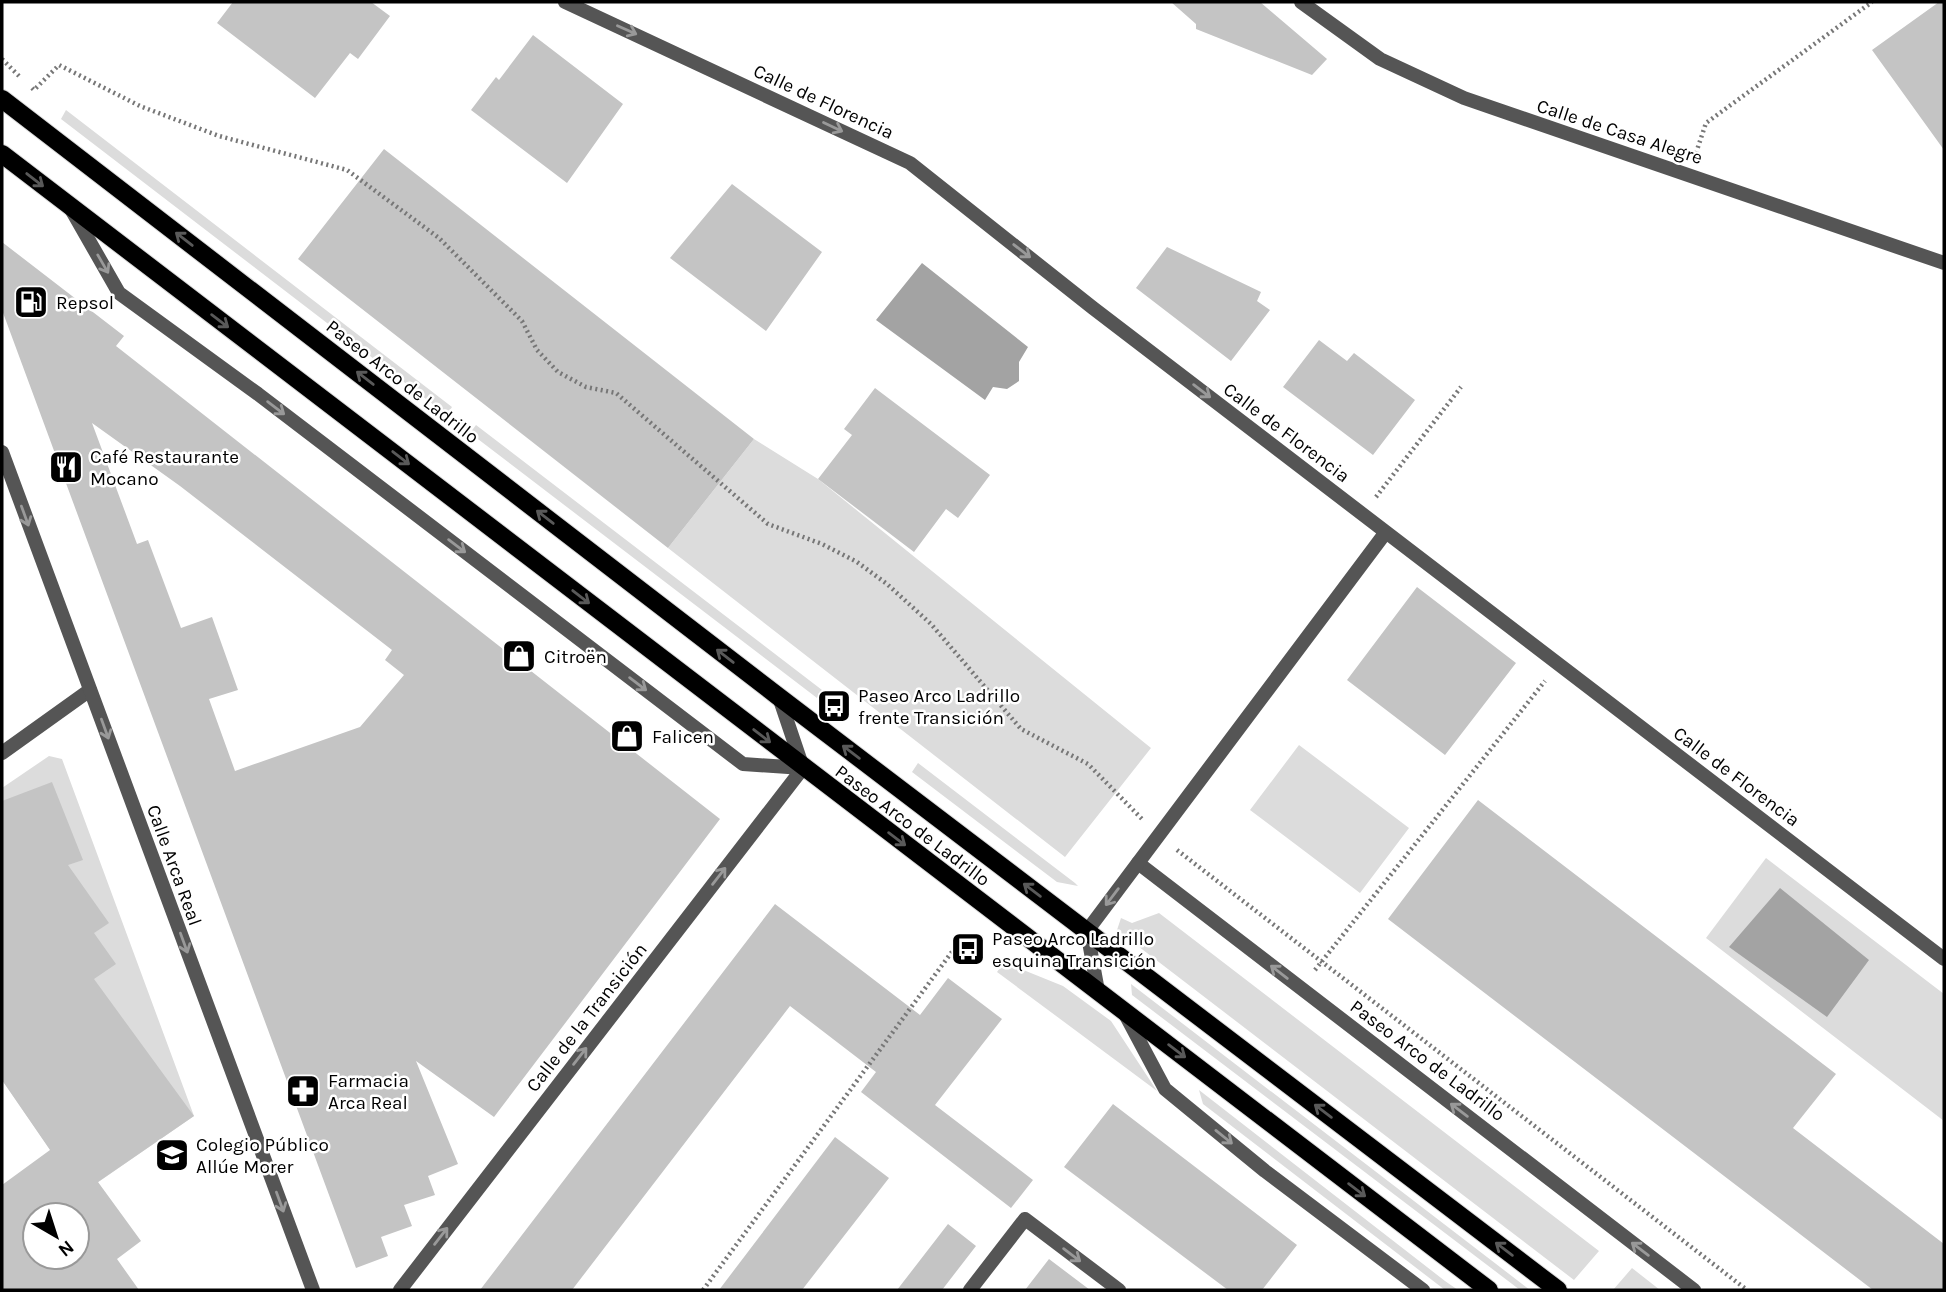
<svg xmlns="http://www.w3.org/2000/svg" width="1946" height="1292" viewBox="0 0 1946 1292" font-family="Karla,sans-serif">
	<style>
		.green { fill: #dcdcdc }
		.water { fill: #a3a3a3 }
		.building { fill: #c4c4c4; fill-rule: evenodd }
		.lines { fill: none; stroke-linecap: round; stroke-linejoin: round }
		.primary-casing { stroke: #dbdbdb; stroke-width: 20 }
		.path { stroke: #777; stroke-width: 4.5; stroke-dasharray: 2 3.5; stroke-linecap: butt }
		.service { stroke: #555; stroke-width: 14 }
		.minor { stroke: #555; stroke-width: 14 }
		.tertiary { stroke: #555; stroke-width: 14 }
		.primary { stroke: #000; stroke-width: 18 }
		.oneway { stroke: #999 }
		.oneway2 { stroke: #595959 }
		.labels { text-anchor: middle; stroke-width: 5; stroke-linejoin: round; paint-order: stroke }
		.street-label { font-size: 19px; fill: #000; stroke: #fff }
		.poi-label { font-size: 19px; fill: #000; stroke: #fff; text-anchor: start }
	</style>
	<rect width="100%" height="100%" fill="#fff"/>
	<path class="green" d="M 66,110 L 452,407 L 447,415 L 61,119 Z
		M 476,425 L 822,690 L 817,698 L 470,433 Z
		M 754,439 L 818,479 L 1151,748 L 1065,857 L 668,548 Z
		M 1299,745 L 1409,828 L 1360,893 L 1250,810 Z
		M 49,756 L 62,759 L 194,1116 L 81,1194 L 2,1080 L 2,788 Z
		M 918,763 L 1075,883 L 1078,886 L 1057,882 L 912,772 Z
		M 1766,858 L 1944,994 L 1944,1121 L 1706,938 Z
		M 1159,913 L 1599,1251 L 1574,1280 L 1117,930 L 1121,918 L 1132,923 Z
		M 1004,962 L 1063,986 L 1111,1021 L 1157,1091 L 997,972 Z
		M 1131,984 L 1530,1290 L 1520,1290 L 1132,995 Z
		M 1199,1090 L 1445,1281 L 1458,1290 L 1445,1290 L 1203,1104 Z
		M 1632,1268 L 1660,1290 L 1613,1290 Z"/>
	<path class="water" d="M 922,263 L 1028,347 L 1019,362 L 1019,381 L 1007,389 L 993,387 L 985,400 L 876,320 Z
		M 1780,888 L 1869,960 L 1827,1017 L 1729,947 Z"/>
	<path class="building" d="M 233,2 L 371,2 L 390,16 L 358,59 L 350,53 L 315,98 L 217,23 Z
		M 1171,2 L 1260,2 L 1327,59 L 1312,75 L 1196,29 L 1196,24 Z
		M 1939,2 L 1944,2 L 1944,150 L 1872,50 Z
		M 533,35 L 623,104 L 567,183 L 471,110 L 496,77 L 499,80 Z
		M 384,149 L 754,439 L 668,548 L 298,259 Z
		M 732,184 L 822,252 L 766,331 L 670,258 Z
		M 2,242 L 124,336 L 116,346 L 720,819 L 494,1117 L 416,1061 L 458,1164 L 428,1176 L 435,1195 L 404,1205 L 412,1226 L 381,1237 L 388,1256 L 356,1268 L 2,310 ZM 92,423 L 180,486 L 392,650 L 385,660 L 404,675 L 360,727 L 235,771 L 209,699 L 238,690 L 212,617 L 181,628 L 148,540 L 137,544 Z
		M 1167,247 L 1261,292 L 1257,301 L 1270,310 L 1231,361 L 1136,288 Z
		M 1319,340 L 1347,361 L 1354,353 L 1415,400 L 1373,455 L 1283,387 Z
		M 875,388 L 990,475 L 958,518 L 946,509 L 914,552 L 818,479 L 852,435 L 844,429 Z
		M 1417,587 L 1516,663 L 1445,755 L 1347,680 Z
		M 52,782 L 83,860 L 68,865 L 109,923 L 94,933 L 116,964 L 94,979 L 194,1116 L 98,1182 L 141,1241 L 117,1259 L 139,1290 L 2,1290 L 2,1185 L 50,1150 L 2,1080 L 2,801 ZM 35,1215 L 77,1215 L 77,1257 L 35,1257 Z
		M 1478,800 L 1836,1074 L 1793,1128 L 1944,1244 L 1944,1290 L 1873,1290 L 1388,919 Z
		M 775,904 L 920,1015 L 948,978 L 1002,1019 L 935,1105 L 1033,1180 L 1011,1208 L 861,1092 L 876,1072 L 790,1006 L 572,1290 L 480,1290 Z
		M 1113,1104 L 1297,1245 L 1262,1290 L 1228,1290 L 1064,1167 Z
		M 835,1137 L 889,1178 L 802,1290 L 719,1290 Z
		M 948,1224 L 976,1246 L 942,1290 L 897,1290 Z
		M 1049,1259 L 1090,1290 L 1025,1290 Z"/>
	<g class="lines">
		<g class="primary-casing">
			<path id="primary" d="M 2,99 L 779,697 L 1558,1290
				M 2,154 L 1489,1290"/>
		</g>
		<path class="path" d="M 2,59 L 21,78
			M 32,88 L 34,90 L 59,65 L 140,106 L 219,136 L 347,170 L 439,238 L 522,321 L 537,350 L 558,372 L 586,387 L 616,393 L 768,524 L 822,544 L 857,562 L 887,584 L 931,624 L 1021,729 L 1088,764 L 1142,819
			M 1696,153 L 1706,123 L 1872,2
			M 1376,497 L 1461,387
			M 1177,850 L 1747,1290
			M 1315,970 L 1545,681
			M 703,1290 L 954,949"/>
		<path class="service" d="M 71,209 L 119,293 L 258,394 L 743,764 L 803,768
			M 1138,863 L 1694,1290
			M 1125,1014 L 1165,1089 L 1265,1171 L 1423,1290"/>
		<path class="minor" d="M 565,2 L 910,163 L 1093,308 L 1944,959
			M 1301,2 L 1380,59 L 1464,98 L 1944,263
			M 2,753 L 90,690
			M 1098,991 L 1087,931 L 1386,532
			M 400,1290 L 803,768 L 779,697
			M 970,1290 L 1025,1219 L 1119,1290"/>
		<path class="tertiary" d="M 2,452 L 313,1290"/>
		<use href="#primary" class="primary"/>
	</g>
	<defs><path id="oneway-shaft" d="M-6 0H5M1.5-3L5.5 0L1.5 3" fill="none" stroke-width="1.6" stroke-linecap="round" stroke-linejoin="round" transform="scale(1.75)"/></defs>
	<g class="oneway">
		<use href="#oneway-shaft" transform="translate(627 30) rotate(24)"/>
		<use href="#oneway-shaft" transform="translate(833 127) rotate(25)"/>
		<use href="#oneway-shaft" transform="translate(1022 251) rotate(38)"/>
		<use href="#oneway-shaft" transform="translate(103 264) rotate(60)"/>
		<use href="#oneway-shaft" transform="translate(1202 391) rotate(37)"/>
		<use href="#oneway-shaft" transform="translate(276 408) rotate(37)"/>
		<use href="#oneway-shaft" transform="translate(25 516) rotate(70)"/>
		<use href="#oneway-shaft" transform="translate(457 546) rotate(37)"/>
		<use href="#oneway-shaft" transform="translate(638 684) rotate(37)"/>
		<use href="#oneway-shaft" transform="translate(105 729) rotate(70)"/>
		<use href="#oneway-shaft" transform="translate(719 876) rotate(-52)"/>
		<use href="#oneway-shaft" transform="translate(1112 897) rotate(127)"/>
		<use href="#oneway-shaft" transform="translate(184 943) rotate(70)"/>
		<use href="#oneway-shaft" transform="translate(1279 972) rotate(-142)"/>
		<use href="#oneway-shaft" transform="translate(580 1056) rotate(-52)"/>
		<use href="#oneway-shaft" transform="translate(1459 1110) rotate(-143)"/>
		<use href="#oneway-shaft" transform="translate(1224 1137) rotate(39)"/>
		<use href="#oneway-shaft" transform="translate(280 1202) rotate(70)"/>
		<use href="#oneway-shaft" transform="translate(441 1236) rotate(-52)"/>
		<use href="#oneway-shaft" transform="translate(1640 1249) rotate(-143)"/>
		<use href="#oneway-shaft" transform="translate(1072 1255) rotate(37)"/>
	</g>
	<g class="oneway2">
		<use href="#oneway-shaft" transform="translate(35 180) rotate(38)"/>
		<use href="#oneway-shaft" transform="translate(184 239) rotate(-142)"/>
		<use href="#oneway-shaft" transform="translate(220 321) rotate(37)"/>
		<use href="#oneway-shaft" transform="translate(365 378) rotate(-142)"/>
		<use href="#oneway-shaft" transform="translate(401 458) rotate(38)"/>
		<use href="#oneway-shaft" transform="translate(545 517) rotate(-142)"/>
		<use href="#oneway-shaft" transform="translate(581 597) rotate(38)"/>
		<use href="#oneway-shaft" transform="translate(725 656) rotate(-142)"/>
		<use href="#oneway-shaft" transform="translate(762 736) rotate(38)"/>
		<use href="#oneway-shaft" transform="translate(851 752) rotate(-143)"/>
		<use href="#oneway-shaft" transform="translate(897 839) rotate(37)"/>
		<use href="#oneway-shaft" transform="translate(1032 890) rotate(-143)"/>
		<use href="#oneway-shaft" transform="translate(1177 1051) rotate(37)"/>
		<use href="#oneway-shaft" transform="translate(1323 1111) rotate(-143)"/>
		<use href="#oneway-shaft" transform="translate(1357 1190) rotate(37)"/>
		<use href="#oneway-shaft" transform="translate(1504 1249) rotate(-143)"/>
	</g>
	<defs>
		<g id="fuel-square" transform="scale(1.75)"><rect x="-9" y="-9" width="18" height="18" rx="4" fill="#000" stroke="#fff"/><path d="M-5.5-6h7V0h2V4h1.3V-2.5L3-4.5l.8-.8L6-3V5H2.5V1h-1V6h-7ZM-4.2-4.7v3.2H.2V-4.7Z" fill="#fff"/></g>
		<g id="restaurant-square" transform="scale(1.75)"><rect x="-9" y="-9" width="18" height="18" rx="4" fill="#000" stroke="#fff"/><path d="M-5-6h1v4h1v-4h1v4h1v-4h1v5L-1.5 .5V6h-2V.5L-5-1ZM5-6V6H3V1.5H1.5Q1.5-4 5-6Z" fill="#fff"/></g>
		<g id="shop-square" transform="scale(1.75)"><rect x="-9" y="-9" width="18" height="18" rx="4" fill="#000" stroke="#fff"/><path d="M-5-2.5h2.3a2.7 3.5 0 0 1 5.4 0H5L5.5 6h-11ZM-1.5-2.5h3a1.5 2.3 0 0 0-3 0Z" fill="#fff"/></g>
		<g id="bus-square" transform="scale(1.75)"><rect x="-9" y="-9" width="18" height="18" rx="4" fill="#000" stroke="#fff"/><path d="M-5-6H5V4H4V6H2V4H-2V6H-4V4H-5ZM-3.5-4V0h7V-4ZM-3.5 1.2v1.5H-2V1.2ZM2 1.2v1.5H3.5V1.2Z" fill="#fff"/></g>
		<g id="pharmacy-square" transform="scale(1.75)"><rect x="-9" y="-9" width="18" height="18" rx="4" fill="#000" stroke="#fff"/><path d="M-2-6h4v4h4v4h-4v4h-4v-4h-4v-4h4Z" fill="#fff"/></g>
		<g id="school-square" transform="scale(1.75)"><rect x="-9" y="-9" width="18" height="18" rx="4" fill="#000" stroke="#fff"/><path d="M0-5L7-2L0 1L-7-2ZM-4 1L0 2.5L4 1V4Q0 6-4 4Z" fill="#fff"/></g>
	</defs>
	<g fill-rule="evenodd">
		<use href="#fuel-square" x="31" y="302"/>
		<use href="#restaurant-square" x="66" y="467"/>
		<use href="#shop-square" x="519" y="656"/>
		<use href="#bus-square" x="834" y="706"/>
		<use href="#shop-square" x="627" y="736"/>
		<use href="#bus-square" x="968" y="949"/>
		<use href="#pharmacy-square" x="303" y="1091"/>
		<use href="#school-square" x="172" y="1155"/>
	</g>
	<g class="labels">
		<g class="street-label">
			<text transform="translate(824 101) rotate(25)" y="7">Calle de Florencia</text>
			<text transform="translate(1620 131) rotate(18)" y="7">Calle de Casa Alegre</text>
			<text transform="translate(403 381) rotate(38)" y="7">Paseo Arco de Ladrillo</text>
			<text transform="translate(1287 432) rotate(37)" y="7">Calle de Florencia</text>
			<text transform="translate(1737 776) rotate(37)" y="7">Calle de Florencia</text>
			<text transform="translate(913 825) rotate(37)" y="7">Paseo Arco de Ladrillo</text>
			<text transform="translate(175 865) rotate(70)" y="7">Calle Arca Real</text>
			<text transform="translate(586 1017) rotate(-52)" y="7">Calle de la Transición</text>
			<text transform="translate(1428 1060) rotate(37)" y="7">Paseo Arco de Ladrillo</text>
		</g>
		<g class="poi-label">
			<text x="56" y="309">Repsol</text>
			<text x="90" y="463">Café Restaurante<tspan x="90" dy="22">Mocano</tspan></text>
			<text x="544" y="663">Citroën</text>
			<text x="858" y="702">Paseo Arco Ladrillo<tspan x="858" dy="22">frente Transición</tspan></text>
			<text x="652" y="743">Falicen</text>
			<text x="992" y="945">Paseo Arco Ladrillo<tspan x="992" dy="22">esquina Transición</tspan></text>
			<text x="328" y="1087">Farmacia<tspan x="328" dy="22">Arca Real</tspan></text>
			<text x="196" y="1151">Colegio Público<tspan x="196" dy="22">Allúe Morer</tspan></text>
		</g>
	</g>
	<rect width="1946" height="1292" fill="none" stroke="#000000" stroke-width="7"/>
	<g transform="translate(56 1236) rotate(141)"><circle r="33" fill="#ffffff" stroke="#999999" stroke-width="2"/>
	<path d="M0-5L12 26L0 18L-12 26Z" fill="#000000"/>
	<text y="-10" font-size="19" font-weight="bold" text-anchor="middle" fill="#000000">N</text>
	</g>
</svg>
